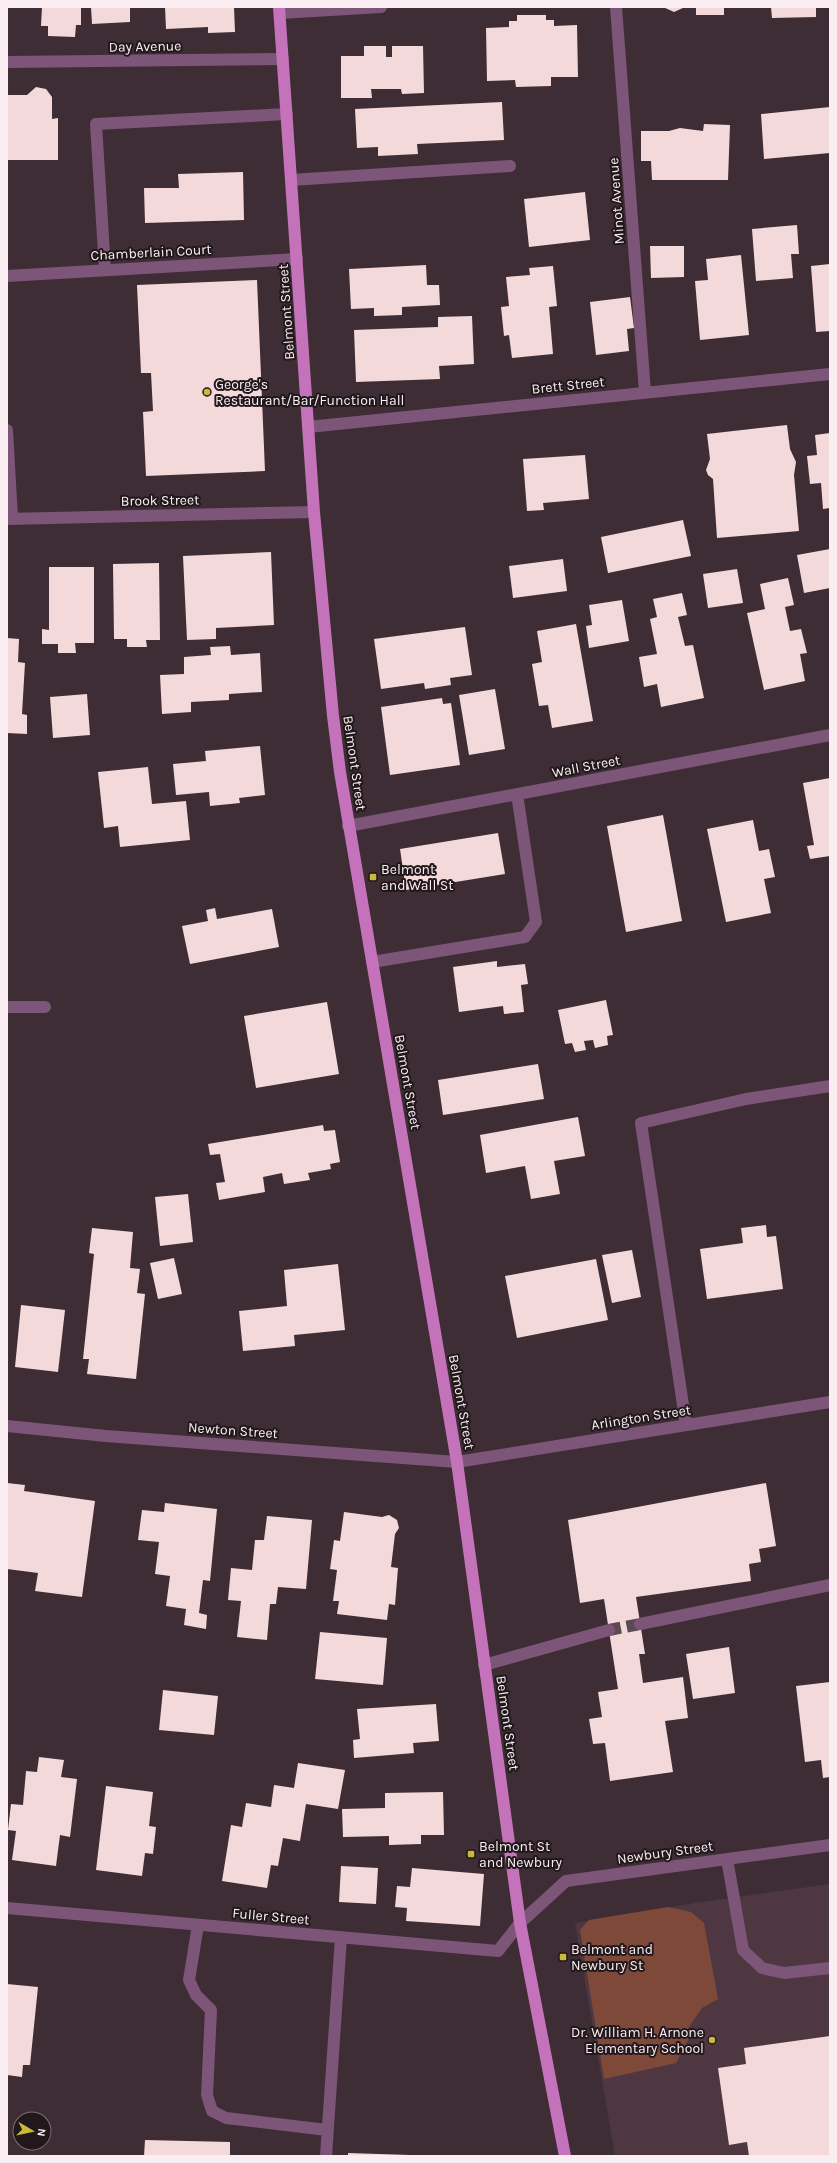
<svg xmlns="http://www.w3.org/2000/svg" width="837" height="2163" viewBox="0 0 837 2163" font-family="Karla,sans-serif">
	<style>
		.built { fill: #4e3741 }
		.green { fill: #7f493a }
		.building { fill: #f3d9da }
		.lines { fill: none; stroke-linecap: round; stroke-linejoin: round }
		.minor-tunnel { stroke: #5b4a51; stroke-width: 12; stroke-dasharray: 12 6; stroke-linecap: butt }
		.minor { stroke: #7d5578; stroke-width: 12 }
		.major { stroke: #c473bb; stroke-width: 12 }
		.poi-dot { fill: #cbba39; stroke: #21181c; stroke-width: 1.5 }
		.labels { text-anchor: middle; stroke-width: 4; stroke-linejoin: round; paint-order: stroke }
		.street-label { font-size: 14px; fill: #faeef2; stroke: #21181c }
		.poi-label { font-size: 14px; fill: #faeef2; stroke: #21181c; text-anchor: start }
	</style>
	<rect width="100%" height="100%" fill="#3f2d35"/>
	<path class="built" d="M 830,1884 L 830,2156 L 615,2156 L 575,1923 L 695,1903 Z"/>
	<path class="green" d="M 668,1907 L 691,1912 L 704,1923 L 718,1999 L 702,2008 L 689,2027 L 689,2038 L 676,2063 L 604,2079 L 580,1930 L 589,1920 Z"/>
	<path class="building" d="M 42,7 L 81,7 L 81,25 L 76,25 L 75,37 L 48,36 L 48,26 L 41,26 Z
		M 91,7 L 130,7 L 130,22 L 92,24 Z
		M 165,7 L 234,7 L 235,32 L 208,33 L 208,27 L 166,29 Z
		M 663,7 L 685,7 L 674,12 Z
		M 696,7 L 724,7 L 724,15 L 696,15 Z
		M 771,7 L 816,7 L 816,17 L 772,18 Z
		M 517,15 L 546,15 L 546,20 L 554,20 L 554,26 L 577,25 L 578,77 L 551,77 L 551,86 L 516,87 L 515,80 L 487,81 L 486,28 L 509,27 L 509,21 L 517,21 Z
		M 364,46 L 386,46 L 386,57 L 392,57 L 392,46 L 423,46 L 424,93 L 402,94 L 401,89 L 371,89 L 372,98 L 341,98 L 341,56 L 364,56 Z
		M 36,87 L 46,89 L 52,97 L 52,119 L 58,118 L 58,160 L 7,160 L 7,95 L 27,95 Z
		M 502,102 L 504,140 L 417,144 L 418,154 L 378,156 L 378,147 L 357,148 L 355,109 Z
		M 830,107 L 830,153 L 764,159 L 761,114 Z
		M 704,124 L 730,125 L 728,180 L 652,180 L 651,161 L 641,161 L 641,131 L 669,131 L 680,128 L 703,131 Z
		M 243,172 L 244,220 L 145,223 L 144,188 L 179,188 L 178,174 Z
		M 585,192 L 590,240 L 529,247 L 524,199 Z
		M 797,225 L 799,254 L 791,254 L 793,278 L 756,281 L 752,229 Z
		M 650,246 L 684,246 L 684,277 L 651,278 Z
		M 741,255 L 749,335 L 700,340 L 695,281 L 708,280 L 706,259 Z
		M 830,264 L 830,331 L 816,332 L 811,266 Z
		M 426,265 L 427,285 L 439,285 L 440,305 L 402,307 L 402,315 L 374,316 L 374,308 L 351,309 L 349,269 Z
		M 553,266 L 557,306 L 549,307 L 553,354 L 512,358 L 509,335 L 504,336 L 501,307 L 509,306 L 506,277 L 530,275 L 529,268 Z
		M 257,280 L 265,471 L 146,476 L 143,412 L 153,411 L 151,373 L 141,373 L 137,285 Z
		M 630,297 L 634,328 L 627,329 L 629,351 L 596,355 L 590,302 Z
		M 472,316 L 474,364 L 439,366 L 440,379 L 356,382 L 354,330 L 438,327 L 438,317 Z
		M 787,425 L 790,449 L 796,462 L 794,475 L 799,531 L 717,538 L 713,479 L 708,475 L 706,470 L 710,459 L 707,434 Z
		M 830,433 L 830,508 L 823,509 L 821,483 L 810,484 L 807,456 L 817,455 L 815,435 Z
		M 585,455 L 589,499 L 543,503 L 544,510 L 527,511 L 523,459 Z
		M 683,520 L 691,556 L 608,573 L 601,537 Z
		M 830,549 L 830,588 L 804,593 L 797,555 Z
		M 271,552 L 274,625 L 216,628 L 216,639 L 187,640 L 183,556 Z
		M 563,559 L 567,591 L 513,598 L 509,566 Z
		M 159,563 L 160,640 L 146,640 L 147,647 L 127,647 L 127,639 L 114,639 L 113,564 Z
		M 49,567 L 94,567 L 94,643 L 75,643 L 76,653 L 58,653 L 58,644 L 42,644 L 42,629 L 49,630 Z
		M 737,569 L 743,603 L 708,608 L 703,574 Z
		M 788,578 L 794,605 L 785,607 L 790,631 L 801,629 L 807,653 L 800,654 L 805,681 L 764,690 L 747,613 L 765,609 L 760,584 Z
		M 682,593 L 687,615 L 678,617 L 685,646 L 693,645 L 704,698 L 661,707 L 657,684 L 644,687 L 639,657 L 657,654 L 650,619 L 657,617 L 653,599 Z
		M 622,600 L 629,641 L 589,648 L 586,626 L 592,625 L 589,605 Z
		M 576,624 L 593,721 L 552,728 L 548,705 L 539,706 L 532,664 L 542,662 L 537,631 Z
		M 465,627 L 472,675 L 450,678 L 451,685 L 425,689 L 424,683 L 381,689 L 374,639 Z
		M 7,638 L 19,639 L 18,662 L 25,663 L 22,714 L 27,715 L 27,734 L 7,733 Z
		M 230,646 L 231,655 L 260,653 L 262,692 L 229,694 L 229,700 L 191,702 L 191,712 L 162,714 L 160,675 L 184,674 L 184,657 L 211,655 L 210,647 Z
		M 495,689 L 505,749 L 469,755 L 459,695 Z
		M 87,694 L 90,735 L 53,738 L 50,697 Z
		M 442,698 L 443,704 L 451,703 L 460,765 L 390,775 L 381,707 Z
		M 260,746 L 265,795 L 239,798 L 240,803 L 210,806 L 209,792 L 176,795 L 173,764 L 206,761 L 205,751 Z
		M 148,767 L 152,804 L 186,801 L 190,840 L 120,847 L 118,826 L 104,828 L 98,772 Z
		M 830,778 L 830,856 L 810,859 L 807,846 L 814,845 L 803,783 Z
		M 663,815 L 682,921 L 626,932 L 607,826 Z
		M 753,820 L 759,851 L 769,849 L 775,877 L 764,879 L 771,913 L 726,922 L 707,829 Z
		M 498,833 L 505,874 L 406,890 L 400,849 Z
		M 215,908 L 217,919 L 272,909 L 279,947 L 190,964 L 182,926 L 208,921 L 206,910 Z
		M 497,961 L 497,967 L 525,964 L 528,984 L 521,985 L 524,1012 L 504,1014 L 503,1006 L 459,1012 L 453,967 Z
		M 606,1000 L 613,1035 L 607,1036 L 608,1045 L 595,1048 L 593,1040 L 584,1041 L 586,1050 L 575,1052 L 572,1043 L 565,1044 L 558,1010 Z
		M 327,1002 L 339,1074 L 256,1088 L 244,1016 Z
		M 538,1064 L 544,1099 L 443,1115 L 438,1080 Z
		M 578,1117 L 585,1156 L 554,1161 L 560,1194 L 531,1199 L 525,1166 L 486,1173 L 480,1135 Z
		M 323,1125 L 324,1131 L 335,1130 L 340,1162 L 330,1164 L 331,1169 L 308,1173 L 310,1180 L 284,1184 L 282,1173 L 263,1177 L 265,1192 L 219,1200 L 216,1183 L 225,1182 L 220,1154 L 210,1155 L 208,1144 Z
		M 188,1194 L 193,1242 L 160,1246 L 155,1197 Z
		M 766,1225 L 767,1237 L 776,1236 L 783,1289 L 707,1299 L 700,1249 L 743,1243 L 741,1228 Z
		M 92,1228 L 133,1232 L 130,1268 L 140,1269 L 137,1293 L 145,1294 L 136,1379 L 87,1374 L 89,1359 L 83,1359 L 94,1254 L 89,1253 Z
		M 632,1250 L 641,1297 L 612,1303 L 602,1255 Z
		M 174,1258 L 182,1294 L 158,1299 L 150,1263 Z
		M 596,1259 L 608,1320 L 517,1338 L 505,1276 Z
		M 338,1264 L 345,1330 L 294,1335 L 295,1346 L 243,1351 L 239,1311 L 287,1306 L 284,1270 Z
		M 21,1305 L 65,1310 L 58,1372 L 15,1367 Z
		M 7,1483 L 25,1485 L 24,1491 L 95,1501 L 82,1597 L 35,1591 L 38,1573 L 7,1569 Z
		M 766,1483 L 776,1546 L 759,1549 L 761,1562 L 749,1564 L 751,1581 L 636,1597 L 645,1654 L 639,1654 L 643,1683 L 683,1677 L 688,1718 L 665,1721 L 673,1772 L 610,1781 L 605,1743 L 593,1744 L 589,1719 L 602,1717 L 598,1692 L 618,1689 L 604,1599 L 580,1603 L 568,1520 Z
		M 165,1503 L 217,1509 L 210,1581 L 203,1580 L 199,1613 L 207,1615 L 206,1629 L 184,1625 L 186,1609 L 166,1606 L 170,1576 L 155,1574 L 159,1542 L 138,1540 L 142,1510 L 164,1512 Z
		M 344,1512 L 382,1517 L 389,1515 L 397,1520 L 399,1528 L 395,1534 L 391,1567 L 398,1568 L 395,1605 L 389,1604 L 387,1620 L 337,1614 L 339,1601 L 333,1601 L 337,1570 L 330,1569 L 334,1540 L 340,1541 Z
		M 267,1516 L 312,1520 L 306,1589 L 278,1587 L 276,1604 L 270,1604 L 267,1640 L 237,1637 L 241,1601 L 228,1600 L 231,1568 L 252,1570 L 255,1540 L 264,1540 Z
		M 320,1632 L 387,1638 L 383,1685 L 315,1679 Z
		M 729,1647 L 735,1693 L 693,1699 L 686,1654 Z
		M 830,1682 L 830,1777 L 823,1778 L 821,1760 L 805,1762 L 796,1686 Z
		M 163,1690 L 218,1696 L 214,1735 L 159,1730 Z
		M 436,1704 L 439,1741 L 413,1743 L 414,1753 L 354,1758 L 353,1740 L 360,1739 L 357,1709 Z
		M 39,1757 L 64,1760 L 61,1777 L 77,1779 L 70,1837 L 60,1835 L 56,1866 L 12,1860 L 16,1831 L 8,1830 L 11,1804 L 23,1805 L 26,1771 L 37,1772 Z
		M 298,1763 L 345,1770 L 338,1809 L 306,1804 L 300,1841 L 283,1838 L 278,1866 L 271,1865 L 267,1888 L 222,1881 L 231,1825 L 242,1827 L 246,1803 L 271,1807 L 274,1785 L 294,1788 Z
		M 106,1786 L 153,1792 L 149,1826 L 156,1827 L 153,1854 L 145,1853 L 142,1876 L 96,1870 Z
		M 443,1792 L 444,1835 L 421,1835 L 421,1844 L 389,1845 L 389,1836 L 343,1837 L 342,1809 L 385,1808 L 385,1793 Z
		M 341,1866 L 378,1868 L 376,1904 L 339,1902 Z
		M 412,1868 L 484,1874 L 480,1926 L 406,1921 L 407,1908 L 395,1907 L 397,1886 L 410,1887 Z
		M 7,1984 L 38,1987 L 30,2065 L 23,2065 L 22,2077 L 7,2075 Z
		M 830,2036 L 830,2156 L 749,2156 L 747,2142 L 729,2145 L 718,2068 L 746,2064 L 744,2048 Z
		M 145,2140 L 230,2142 L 230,2156 L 144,2156 Z
		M 348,2153 L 410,2155 L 410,2156 L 348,2156 Z"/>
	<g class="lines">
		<path class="minor-tunnel" d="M 609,1630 L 640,1624"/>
		<path class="minor" d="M 616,7 L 645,392
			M 280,13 L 381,7
			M 7,62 L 283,59
			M 291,180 L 510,166
			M 105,270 L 96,124 L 287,114
			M 7,276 L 297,259
			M 308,427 L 830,374
			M 7,430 L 12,518
			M 7,519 L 314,512
			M 348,826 L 830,735
			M 372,962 L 525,937 L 536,922 L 517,794
			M 7,1007 L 45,1007
			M 686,1425 L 641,1123 L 746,1099 L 830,1086
			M 7,1426 L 106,1436 L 457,1462 L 830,1402
			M 640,1624 L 830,1585
			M 484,1665 L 609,1630
			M 727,1859 L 743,1950 L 762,1968 L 784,1973 L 830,1968
			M 7,1908 L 498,1951 L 520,1923 L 566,1881 L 830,1845
			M 198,1925 L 189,1980 L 196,1995 L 211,2010 L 207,2095 L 212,2111 L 226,2118 L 327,2130
			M 326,2156 L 341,1937"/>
		<path class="major" d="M 279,7 L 314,512 L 333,716 L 340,772 L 457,1462 L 520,1923 L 565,2156"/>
	</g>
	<g class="poi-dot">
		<circle cx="207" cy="392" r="4"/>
		<rect x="369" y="873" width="8" height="8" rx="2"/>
		<rect x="467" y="1850" width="8" height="8" rx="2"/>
		<rect x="559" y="1953" width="8" height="8" rx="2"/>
		<circle cx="712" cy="2040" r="4"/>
	</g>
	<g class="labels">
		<g class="street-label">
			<text transform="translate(145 46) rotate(-1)" y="5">Day Avenue</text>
			<text transform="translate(616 201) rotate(-94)" y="5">Minot Avenue</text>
			<text transform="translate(151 252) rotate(-3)" y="5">Chamberlain Court</text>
			<text transform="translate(286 312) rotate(-94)" y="5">Belmont Street</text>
			<text transform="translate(568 385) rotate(-6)" y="5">Brett Street</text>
			<text transform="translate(160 500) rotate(-1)" y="5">Brook Street</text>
			<text transform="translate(355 763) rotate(82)" y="5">Belmont Street</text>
			<text transform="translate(586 766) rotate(-11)" y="5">Wall Street</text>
			<text transform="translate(408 1082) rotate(80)" y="5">Belmont Street</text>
			<text transform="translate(462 1402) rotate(80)" y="5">Belmont Street</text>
			<text transform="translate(641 1417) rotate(-9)" y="5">Arlington Street</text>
			<text transform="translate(233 1430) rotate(4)" y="5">Newton Street</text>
			<text transform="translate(508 1723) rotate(82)" y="5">Belmont Street</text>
			<text transform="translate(665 1852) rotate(-8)" y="5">Newbury Street</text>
			<text transform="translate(271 1916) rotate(5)" y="5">Fuller Street</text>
		</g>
		<g class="poi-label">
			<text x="215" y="389">George's<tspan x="215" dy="16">Restaurant/Bar/Function Hall</tspan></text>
			<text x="381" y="874">Belmont<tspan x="381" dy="16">and Wall St</tspan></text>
			<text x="479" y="1851">Belmont St<tspan x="479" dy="16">and Newbury</tspan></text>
			<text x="571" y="1954">Belmont and<tspan x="571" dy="16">Newbury St</tspan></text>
			<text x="704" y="2037" text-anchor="end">Dr. William H. Arnone<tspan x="704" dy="16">Elementary School</tspan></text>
		</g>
	</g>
	<rect width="837" height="2163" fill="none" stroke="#faeef2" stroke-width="16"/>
	<g transform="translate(32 2131) rotate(99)"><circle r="19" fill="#21181c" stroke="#786e72"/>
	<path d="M0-3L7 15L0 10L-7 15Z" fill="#cbba39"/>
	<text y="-6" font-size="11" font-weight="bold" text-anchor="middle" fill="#faeef2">N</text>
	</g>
</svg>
